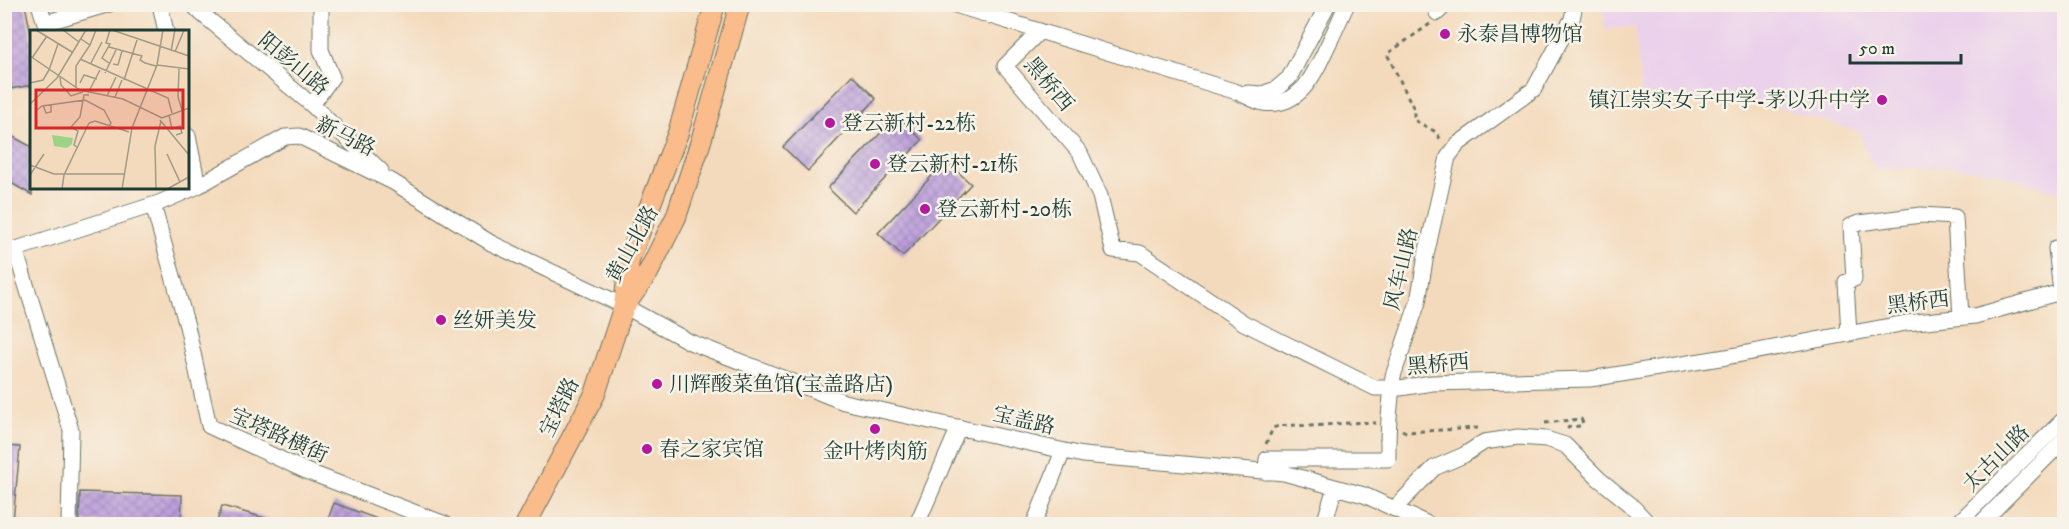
<svg xmlns="http://www.w3.org/2000/svg" width="2069" height="529" viewBox="0 0 2069 529" font-family="'IM FELL DW Pica','Noto Serif SC',serif">
	<style>
		.built { fill: #ebd1eb }
		.building { fill: url(#building-cross-hatch) }
		.lines { fill: none; stroke-linecap: round; stroke-linejoin: round }
		.minor-casing { stroke: #6a7464; stroke-width: 17 }
		.major-casing { stroke: #6a7464; stroke-width: 22 }
		.path { stroke: #6a7464; stroke-width: 3; stroke-dasharray: 4.5 4.5; stroke-linecap: butt }
		.minor { stroke: #fff; stroke-width: 15 }
		.major { stroke: #f9bc8a; stroke-width: 20 }
		.minor-bridge-casing { stroke: #6a7464; stroke-width: 17; stroke-linecap: butt }
		.minor-bridge { stroke: #fff; stroke-width: 15 }
		.poi-dot { fill: #b5179e; stroke: #f7f3e8; stroke-width: 2 }
		.labels { text-anchor: middle; stroke-width: 5; stroke-linejoin: round; paint-order: stroke }
		.poi-label { font-size: 21px; fill: #1f3d34; stroke: #f7f3e8; text-anchor: start }
		.street-label { font-size: 21px; fill: #1f3d34; stroke: #f7f3e8 }
		.inset-road { fill: none; stroke: #9f9b86; stroke-width: 1.5 }
		.view { fill: #d62828; fill-opacity: 0.15; stroke: #d62828; stroke-width: 3 }
		.inset-edge { fill: none; stroke: #1f3d34; stroke-width: 3 }
	</style>
	<defs>
		<pattern id="building-cross-hatch" width="8" height="8" patternUnits="userSpaceOnUse" patternTransform="scale(1.5)"><rect width="8" height="8" fill="#ba9bdc"/><path d="M0 0l8 8M0 8l8-8" fill="none" stroke="#9780b3"/></pattern>
	</defs>
	<rect width="100%" height="100%" fill="#f7f3e8"/>
	<filter id="ink" filterUnits="userSpaceOnUse"><feTurbulence type="fractalNoise" baseFrequency=".0167" numOctaves="2"/><feDisplacementMap in="SourceGraphic" scale="12" xChannelSelector="R" yChannelSelector="G"/><feConvolveMatrix kernelMatrix="1 2 1 2 8 2 1 2 1" color-interpolation-filters="sRGB"/></filter>
	<filter id="wash" filterUnits="userSpaceOnUse"><feTurbulence type="fractalNoise" baseFrequency=".008" numOctaves="4" result="noise"/><feDisplacementMap in="SourceGraphic" scale="24" xChannelSelector="R" yChannelSelector="G"/><feGaussianBlur stdDeviation="1.35" result="paint"/><feColorMatrix in="noise" values="0 0 0 0 0 0 0 0 0 0 0 0 0 0 0 0 0 1.4 0 .05"/><feComposite in="paint" operator="in"/></filter>
	<g filter="url(#wash)">
		<rect width="100%" height="100%" fill="#f4dabc"/>
		<path class="built" d="M 1603,5 L 2064,5 L 2064,194 L 1993,172 L 1952,167 L 1874,169 L 1858,131 L 1759,102 L 1642,98 L 1635,27 L 1605,29 Z"/>
		<g id="blocks">
			<path class="building" d="M 4,4 L 25,4 L 32,40 L 32,85 L 4,90 Z
				M 852,75 L 876,99 L 808,171 L 783,147 Z
				M 897,116 L 922,140 L 853,212 L 828,188 Z
				M 4,132 L 32,147 L 32,195 L 4,179 Z
				M 946,161 L 971,184 L 903,256 L 878,233 Z
				M 4,446 L 20,447 L 13,521 L 4,521 Z
				M 80,492 L 182,495 L 181,524 L 79,522 Z
				M 334,503 L 388,523 L 388,525 L 326,525 Z
				M 222,506 L 276,521 L 275,525 L 216,525 Z"/>
		</g>
	</g>
	<g filter="url(#ink)">
		<use href="#blocks" fill-opacity="0" stroke="#6a7464" stroke-width="1.5"/>
		<g class="lines">
			<g class="minor-casing">
				<path id="minor" d="M 39,4 L 45,23 L 109,4
					M 160,4 L 166,32
					M 192,4 L 202,14 L 312,105 L 381,171
					M 952,4 L 1237,92 C 1245,95 1254,101 1263,103 C 1300,108 1314,75 1327,47 C 1334,33 1340,19 1347,4
					M 1437,13 L 1446,4
					M 1040,31 L 1005,66 L 1080,153 L 1100,196 L 1113,250 L 1140,253 L 1244,323 L 1375,388 L 1400,388 L 1432,383 L 1590,379 L 1726,357 L 1906,323 L 1975,316 L 2061,292 L 2056,248
					M 1248,93 L 1262,94 L 1276,89 L 1289,78 L 1328,4
					M 312,105 L 332,77 L 321,50 L 321,4
					M 188,136 L 198,186
					M 153,205 L 187,326 L 209,426 L 306,471 L 445,524
					M 15,249 L 71,430 L 69,524
					M 4,253 L 159,203 L 198,186 L 285,137 L 299,136 L 393,182 L 491,243 L 624,306 L 690,342 L 844,402 L 1083,455 L 1284,473 L 1364,495 L 1428,524
					M 1849,334 L 1846,282 L 1854,279 L 1851,226 L 1859,223 L 1921,215 L 1955,217 L 1961,317
					M 1389,417 L 1393,376 L 1418,302 L 1426,255 L 1448,157 L 1458,144 L 1534,89 L 1572,19 L 1575,4
					M 1266,472 L 1267,459 L 1388,459 L 1388,441
					M 1394,509 L 1434,468 L 1464,455 L 1484,442 L 1518,437 L 1546,439 L 1565,445 L 1599,479 L 1630,504 L 1649,524
					M 917,524 L 959,427
					M 1034,524 L 1063,451
					M 1324,524 L 1335,487
					M 1957,524 L 2064,419
					M 1980,524 L 2064,440"/>
			</g>
			<g class="major-casing">
				<path id="major" d="M 626,304 L 648,273 L 676,217 L 701,141 L 740,4
					M 526,524 L 595,394 L 624,306 L 629,260 L 678,133 L 715,4"/>
			</g>
			<path class="path" d="M 1430,24 L 1387,54 L 1414,109 L 1414,120 L 1436,132 L 1442,142
				M 1545,423 L 1581,419 L 1583,423 L 1580,426 L 1569,427 L 1565,432
				M 1402,430 L 1406,432 L 1479,428
				M 1266,444 L 1273,428 C 1284,423 1298,426 1310,426 C 1332,425 1354,421 1376,423"/>
			<use href="#minor" class="minor"/>
			<use href="#major" class="major"/>
			<g class="minor-bridge-casing">
				<path id="minor-bridge" d="M 1388,441 L 1389,417"/>
			</g>
			<use href="#minor-bridge" class="minor-bridge"/>
		</g>
	</g>
	<g class="poi-dot">
		<circle cx="1445" cy="34" r="6"/>
		<circle cx="1882" cy="100" r="6"/>
		<circle cx="830" cy="123" r="6"/>
		<circle cx="875" cy="164" r="6"/>
		<circle cx="925" cy="209" r="6"/>
		<circle cx="441" cy="320" r="6"/>
		<circle cx="657" cy="384" r="6"/>
		<circle cx="875" cy="429" r="6"/>
		<circle cx="647" cy="449" r="6"/>
	</g>
	<g class="labels">
		<g class="poi-label">
			<text x="1457" y="41">永泰昌博物馆</text>
			<text x="1870" y="107" text-anchor="end">镇江崇实女子中学-茅以升中学</text>
			<text x="842" y="130">登云新村-22栋</text>
			<text x="887" y="171">登云新村-21栋</text>
			<text x="937" y="216">登云新村-20栋</text>
			<text x="453" y="327">丝妍美发</text>
			<text x="669" y="391">川辉酸菜鱼馆(宝盖路店)</text>
			<text x="659" y="456">春之家宾馆</text>
			<text x="875" y="458" text-anchor="middle">金叶烤肉筋</text>
		</g>
		<g class="street-label">
			<text transform="translate(294 64) rotate(40)" y="7">阳彭山路</text>
			<text transform="translate(1049 84) rotate(50)" y="7">黑桥西</text>
			<text transform="translate(346 136) rotate(26)" y="7">新马路</text>
			<text transform="translate(632 244) rotate(-61)" y="7">黄山北路</text>
			<text transform="translate(1401 269) rotate(-77)" y="7">风车山路</text>
			<text transform="translate(1918 302) rotate(-7)" y="7">黑桥西</text>
			<text transform="translate(1438 364) rotate(-5)" y="7">黑桥西</text>
			<text transform="translate(559 407) rotate(-64)" y="7">宝塔路</text>
			<text transform="translate(1024 420) rotate(13)" y="7">宝盖路</text>
			<text transform="translate(279 435) rotate(24)" y="7">宝塔路横街</text>
			<text transform="translate(1996 458) rotate(-45)" y="7">太古山路</text>
		</g>
	</g>
	<g transform="translate(30 30)">
		<rect width="159" height="159" fill="#f4dabc"/>
		<path d="M 22,105 L 43,108 L 42,114 L 37,118 L 24,116 Z" fill="#9bd487"/>
		<path class="inset-road" d="M 6,0 L 42,22M 33,0 L 49,12M 82,0 L 159,26M 51,9 L 60,15 L 66,0M 79,17 L 112,26 L 110,30 L 115,33 L 126,36M 141,21 L 145,0M 145,22 L 154,0M 0,26 L 50,60 L 93,69 L 132,88 L 159,78M 2,28 L 17,6M 50,29 L 138,68 L 142,83M 61,33 L 72,12M 79,33 L 72,28 L 80,14 L 76,13 L 80,0M 83,34 L 88,35 L 92,21M 127,35 L 159,39M 149,39 L 148,67 L 152,80M 19,40 L 28,14M 75,43 L 86,20M 30,47 L 31,55 L 41,66 L 53,62M 94,50 L 107,10M 0,53 L 13,50 L 19,40M 50,53 L 54,45 L 67,49M 159,54 L 159,92M 46,57 L 46,36 L 60,15M 58,63 L 70,40M 77,66 L 86,47M 85,67 L 92,50M 0,74 L 27,48 L 56,0M 13,75 L 16,83 L 21,82 L 21,75M 7,80 L 12,76 L 55,70 L 74,80 L 81,93 L 79,96M 139,85 L 142,99 L 150,96 L 152,103 L 146,105M 130,90 L 159,125M 65,91 L 99,102M 47,117 L 44,115 L 48,101 L 41,97 L 50,87 L 54,65 L 59,65M 137,124 L 150,152M 0,135 L 24,144 L 94,144M 0,145 L 14,124M 32,159 L 34,145 L 59,93 L 65,91M 92,159 L 102,98 L 127,35 L 133,0M 126,159 L 125,116 L 131,91M 137,159 L 159,147"/>
		<path class="view" d="M 6,60 L 153,60 L 153,98 L 6,98 Z"/>
		<rect width="159" height="159" class="inset-edge"/>
	</g>
	<rect width="2069" height="529" fill="none" stroke="#f7f3e8" stroke-width="24"/>
	<path d="M1850 54v9h111v-9" fill="none" stroke="#1f3d34" stroke-width="3"/>
	<text x="1859" y="54" font-size="18" fill="#1f3d34" stroke="#f7f3e8" stroke-width="4.5" paint-order="stroke">50 m</text>
</svg>
